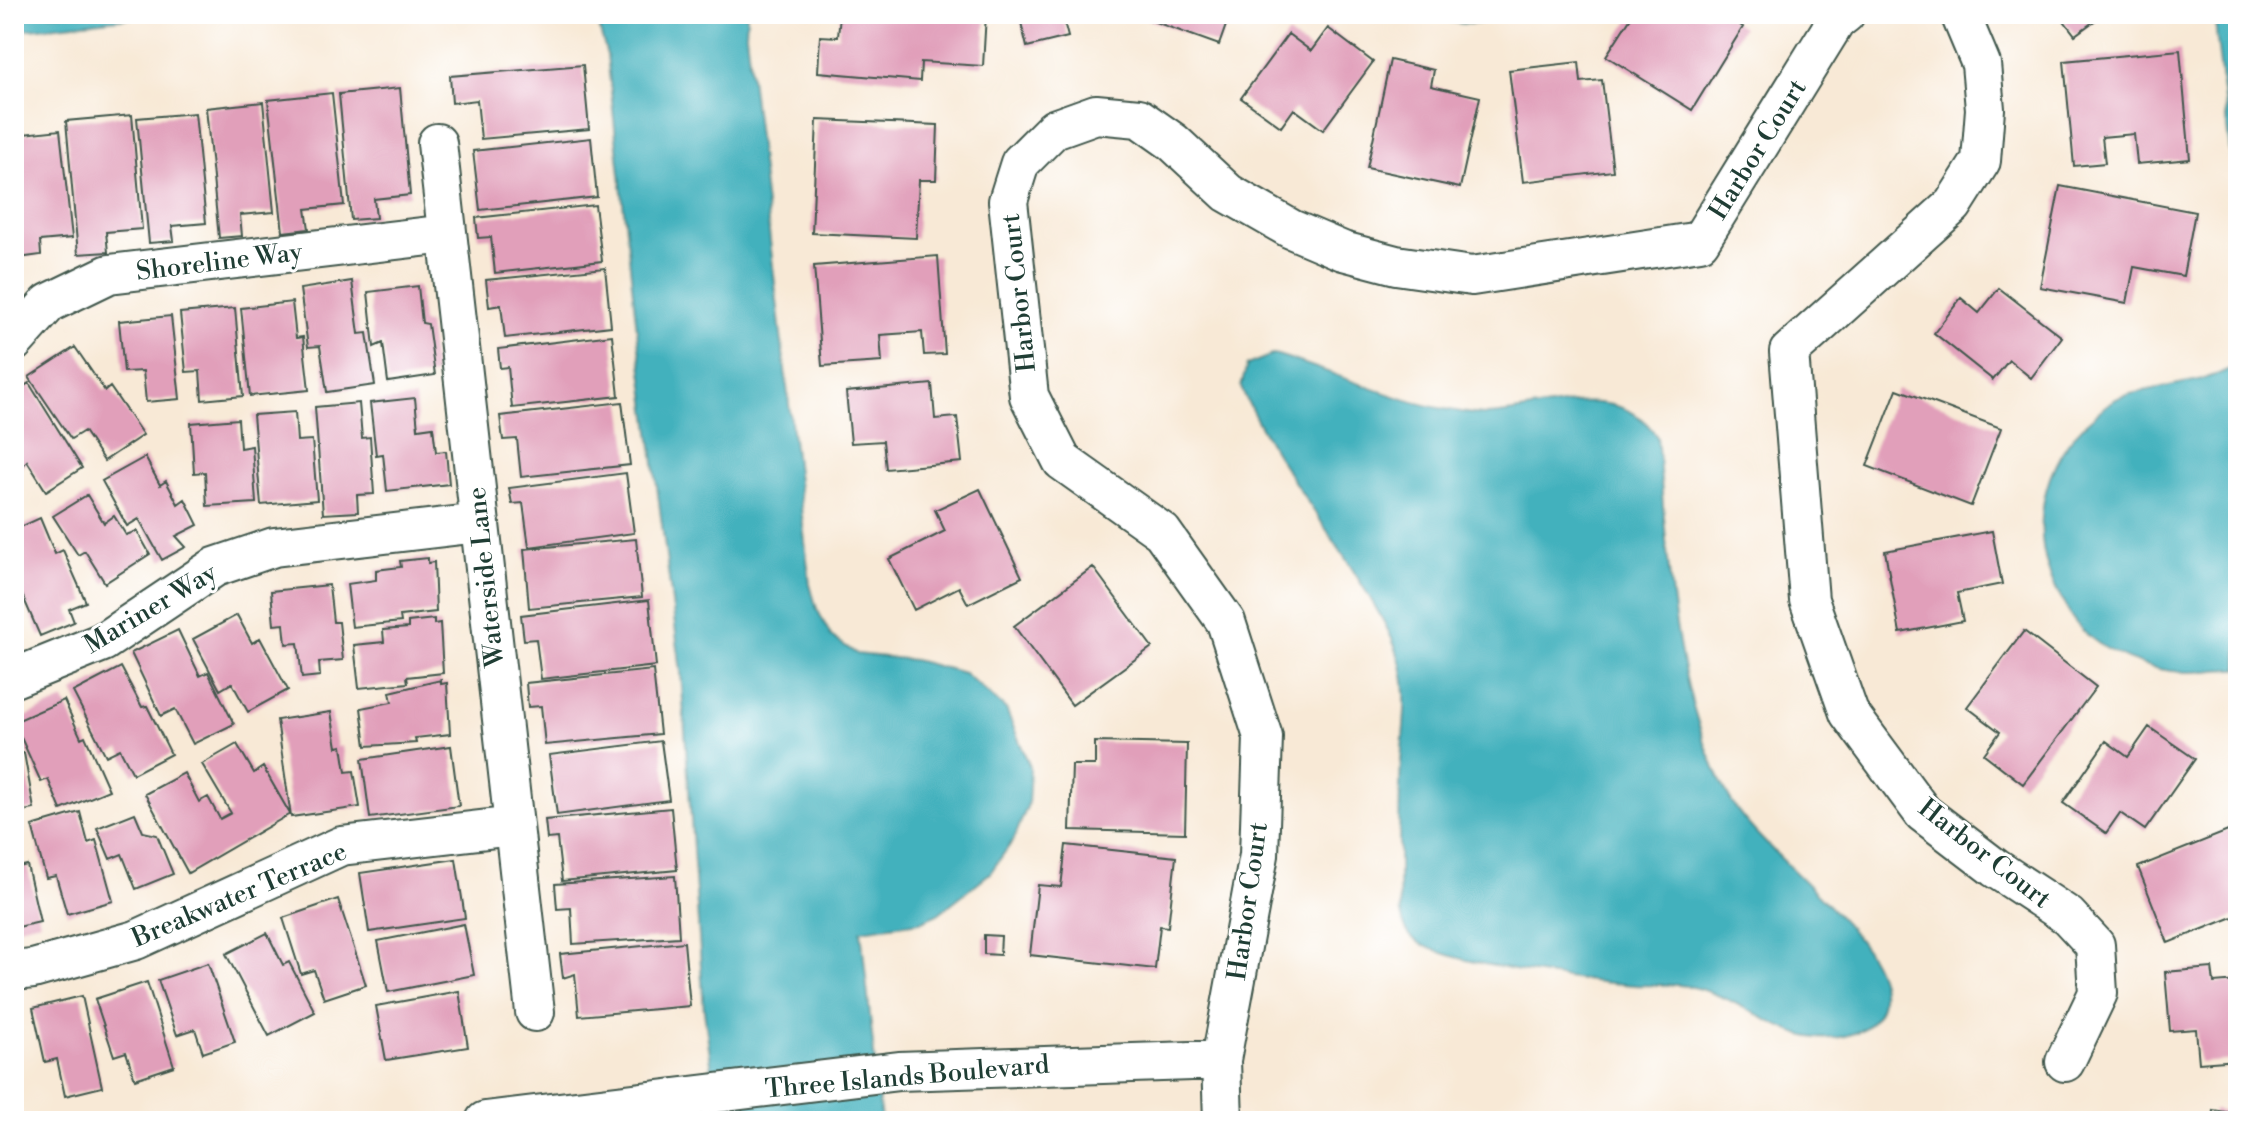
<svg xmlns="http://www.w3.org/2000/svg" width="2252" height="1135" viewBox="0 0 2252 1135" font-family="'Libre Bodoni',serif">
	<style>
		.water { fill: #42b1bd; stroke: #307778; stroke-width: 2 }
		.building { fill: #e19fba }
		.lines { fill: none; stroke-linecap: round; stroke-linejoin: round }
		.minor-casing { stroke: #40574c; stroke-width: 42 }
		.minor { stroke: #fff; stroke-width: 38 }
		.labels { text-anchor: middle; stroke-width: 6; stroke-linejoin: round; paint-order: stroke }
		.street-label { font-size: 26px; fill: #1f3d34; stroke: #fff }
	</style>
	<rect width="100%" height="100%" fill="#fff"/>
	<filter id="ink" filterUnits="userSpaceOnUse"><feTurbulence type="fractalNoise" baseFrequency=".0125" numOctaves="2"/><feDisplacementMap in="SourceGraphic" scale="16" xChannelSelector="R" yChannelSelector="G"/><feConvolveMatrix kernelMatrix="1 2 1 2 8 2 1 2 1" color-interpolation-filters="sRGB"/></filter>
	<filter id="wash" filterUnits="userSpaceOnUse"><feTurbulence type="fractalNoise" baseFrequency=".006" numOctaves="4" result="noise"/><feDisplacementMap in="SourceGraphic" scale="32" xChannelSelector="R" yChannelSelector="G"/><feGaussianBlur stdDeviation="1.8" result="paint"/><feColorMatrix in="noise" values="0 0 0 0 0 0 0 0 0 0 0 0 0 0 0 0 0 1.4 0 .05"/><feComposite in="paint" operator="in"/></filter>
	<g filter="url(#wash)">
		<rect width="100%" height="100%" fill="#f8e9d6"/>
		<path class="water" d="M 14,14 L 162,14 L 14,31 Z
			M 595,14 L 747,14 L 746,34 L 810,585 L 817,609 L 831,636 L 857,654 L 914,660 L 964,673 L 1006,709 L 1030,767 L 1028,804 L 1014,839 L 990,873 L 938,914 L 920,922 L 861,930 L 881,1121 L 719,1121 L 704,1011 L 681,672 L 638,339 L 607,55 Z
			M 1423,14 L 1509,14 C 1473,29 1459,25 1423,14 Z
			M 2214,14 L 2238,14 L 2238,221 Z
			M 1274,354 C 1330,370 1386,398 1444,409 C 1457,411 1473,415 1487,415 C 1543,412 1621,378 1657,437 C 1669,559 1670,683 1727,794 C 1756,851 1877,928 1882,990 C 1886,1034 1833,1046 1799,1034 C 1761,1021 1728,993 1687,986 C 1670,983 1652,986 1635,985 C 1592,982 1431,965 1409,934 C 1397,917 1400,894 1399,875 C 1399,837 1399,799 1401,761 C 1403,734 1408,702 1403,674 C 1397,640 1377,609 1359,580 C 1321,517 1270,455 1241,387 L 1247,365 Z
			M 2238,362 L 2238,669 C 2222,668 2206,672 2190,672 C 2152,673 2100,653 2076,623 C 2069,615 2065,605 2060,596 C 2026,537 2040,459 2094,416 C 2101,410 2109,402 2118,398 C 2150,385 2219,384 2238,362 Z"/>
		<g id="blocks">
			<path class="building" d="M 840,14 L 986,14 L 983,66 L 921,62 L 920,81 L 818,72 L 820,36 L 838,37 Z
				M 1019,14 L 1062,14 L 1068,37 L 1027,47 Z
				M 1133,14 L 1230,14 L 1219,45 Z
				M 1633,14 L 1723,14 L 1743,27 L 1692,110 L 1606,56 Z
				M 2059,14 L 2104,14 L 2075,35 Z
				M 1328,28 L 1373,62 L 1323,130 L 1294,109 L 1281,127 L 1241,98 L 1288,34 L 1311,51 Z
				M 2180,50 L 2190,159 L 2137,164 L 2134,134 L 2102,137 L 2105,163 L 2074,166 L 2064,61 Z
				M 1390,60 L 1434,70 L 1431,86 L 1480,97 L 1460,188 L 1367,168 Z
				M 1579,62 L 1581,82 L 1602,80 L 1613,171 L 1523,182 L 1509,70 Z
				M 583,65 L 589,129 L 481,139 L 477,100 L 452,103 L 450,76 Z
				M 400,88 L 410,195 L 374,199 L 376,218 L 351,220 L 339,94 Z
				M 332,93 L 344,205 L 306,209 L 309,229 L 283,232 L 268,100 Z
				M 263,102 L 274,212 L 240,215 L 242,236 L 219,238 L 206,108 Z
				M 195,113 L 206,223 L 172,226 L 174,241 L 149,243 L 137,118 Z
				M 132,115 L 142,229 L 106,232 L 108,252 L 78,254 L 66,121 Z
				M 817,120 L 938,125 L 936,180 L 919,180 L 916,238 L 812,233 Z
				M 60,130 L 72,238 L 40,241 L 41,255 L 18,258 L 14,217 L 14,135 Z
				M 591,138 L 597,197 L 480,210 L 473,151 Z
				M 2060,186 L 2195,212 L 2183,276 L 2134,267 L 2127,303 L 2040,287 Z
				M 595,205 L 602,261 L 495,273 L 491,237 L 478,238 L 476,218 Z
				M 938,256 L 945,354 L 924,355 L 922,332 L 880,335 L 882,362 L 822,366 L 814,266 Z
				M 605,268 L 611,326 L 505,338 L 501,305 L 489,307 L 486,280 Z
				M 352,281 L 359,334 L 367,333 L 375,385 L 327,392 L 320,346 L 308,347 L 300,289 Z
				M 418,286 L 422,323 L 428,324 L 435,375 L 388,382 L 383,343 L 374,347 L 368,292 Z
				M 1999,288 L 2062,337 L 2031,378 L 2009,360 L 1993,380 L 1934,333 L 1961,298 L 1979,313 Z
				M 292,302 L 296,338 L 303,337 L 309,390 L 250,396 L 241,308 Z
				M 235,308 L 243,396 L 202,400 L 200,371 L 186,372 L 180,313 Z
				M 171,316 L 180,399 L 146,402 L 143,371 L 124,372 L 119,321 Z
				M 612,335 L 619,396 L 512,408 L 508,367 L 500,368 L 498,349 Z
				M 75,347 L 105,391 L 110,387 L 143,435 L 104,461 L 84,431 L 71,439 L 29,377 Z
				M 29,383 L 82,468 L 46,491 L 27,461 L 19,470 L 14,461 L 14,393 Z
				M 932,384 L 935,419 L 957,417 L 962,462 L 886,469 L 883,441 L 851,443 L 846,392 Z
				M 1897,389 L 2001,428 L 1971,506 L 1867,466 Z
				M 415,398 L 418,429 L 433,427 L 436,452 L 446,451 L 449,484 L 387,491 L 383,454 L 376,455 L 370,403 Z
				M 622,402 L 630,465 L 521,477 L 517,439 L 503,440 L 500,416 Z
				M 359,403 L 362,438 L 370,437 L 374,494 L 357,495 L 358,512 L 323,514 L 315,407 Z
				M 295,412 L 297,441 L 312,440 L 317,500 L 261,505 L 253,415 Z
				M 238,419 L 240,448 L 252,446 L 256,503 L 207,506 L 205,472 L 194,473 L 191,423 Z
				M 145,457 L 160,485 L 166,481 L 178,504 L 185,499 L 198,525 L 176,536 L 186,547 L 162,560 L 139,519 L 127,526 L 102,481 Z
				M 626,473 L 634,533 L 529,547 L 523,503 L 512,504 L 509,488 Z
				M 980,489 L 1022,577 L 968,604 L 959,587 L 914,610 L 889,559 L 945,531 L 935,510 Z
				M 87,495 L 104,523 L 114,516 L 126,535 L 137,531 L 150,554 L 105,583 L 85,551 L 78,555 L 53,516 Z
				M 40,518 L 55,554 L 63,550 L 86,602 L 69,609 L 74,622 L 40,636 L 14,576 L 14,530 Z
				M 1992,531 L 2002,584 L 1957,593 L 1963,621 L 1900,633 L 1885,551 Z
				M 636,539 L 642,597 L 529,608 L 524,549 Z
				M 428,558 L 428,563 L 434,562 L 436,612 L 400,616 L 401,622 L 352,627 L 347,584 L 376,580 L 376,570 L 401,567 L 400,561 Z
				M 1093,567 L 1152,647 L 1072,705 L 1014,626 Z
				M 329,585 L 333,622 L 339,622 L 343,660 L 319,662 L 320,676 L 302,678 L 298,643 L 286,644 L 284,624 L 274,625 L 271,591 Z
				M 649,600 L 656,666 L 541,679 L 536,639 L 524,640 L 521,615 Z
				M 237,615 L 252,643 L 260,638 L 288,690 L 248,712 L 232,683 L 220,690 L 193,639 Z
				M 434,619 L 434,624 L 440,623 L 443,673 L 407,677 L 408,683 L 359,688 L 354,645 L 384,642 L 383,630 L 408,628 L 408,622 Z
				M 178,630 L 200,676 L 208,672 L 234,724 L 193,744 L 175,709 L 161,716 L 131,653 Z
				M 2024,631 L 2096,687 L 2023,784 L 1984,754 L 2000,732 L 1967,707 Z
				M 121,667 L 142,707 L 147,706 L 171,754 L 133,774 L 120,749 L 106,756 L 73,692 Z
				M 653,670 L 660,734 L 545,745 L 541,706 L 528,707 L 526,683 Z
				M 441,680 L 441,684 L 447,683 L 450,734 L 415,738 L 416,743 L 366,746 L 361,708 L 392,702 L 390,692 Z
				M 64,700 L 81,738 L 85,736 L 109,790 L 61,810 L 48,779 L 41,782 L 14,722 Z
				M 331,712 L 337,747 L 342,746 L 346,772 L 354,771 L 360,807 L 291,817 L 277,720 Z
				M 2149,727 L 2195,759 L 2145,830 L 2120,813 L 2106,833 L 2063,803 L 2106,741 L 2128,757 Z
				M 661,741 L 669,800 L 557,815 L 549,755 Z
				M 14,742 L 18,754 L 24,753 L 34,809 L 14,813 Z
				M 1095,742 L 1187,744 L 1185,833 L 1070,830 L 1072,765 L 1095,765 Z
				M 237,744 L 254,773 L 263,767 L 290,814 L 188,873 L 145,794 L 184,773 L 199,802 L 208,797 L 220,819 L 231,813 L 202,764 Z
				M 451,746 L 459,806 L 370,818 L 362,759 Z
				M 671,808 L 677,870 L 562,881 L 557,838 L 547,839 L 545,820 Z
				M 80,812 L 88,843 L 96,840 L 113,901 L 67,914 L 56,876 L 46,878 L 32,826 Z
				M 135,813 L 143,832 L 157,835 L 173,874 L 136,889 L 122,854 L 110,859 L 97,828 Z
				M 2238,827 L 2238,915 L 2168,943 L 2138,867 Z
				M 1066,845 L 1176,857 L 1168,927 L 1160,926 L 1155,969 L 1030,955 L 1038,885 L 1061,887 Z
				M 14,850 L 19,867 L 27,865 L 40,922 L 14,928 Z
				M 456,859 L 465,918 L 369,932 L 360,873 Z
				M 675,876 L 679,937 L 573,944 L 571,908 L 557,909 L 555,884 Z
				M 338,899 L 366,985 L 324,999 L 314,970 L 301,974 L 283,918 Z
				M 464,924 L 474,975 L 388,992 L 378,941 Z
				M 267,933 L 283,965 L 289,962 L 315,1012 L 269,1036 L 226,954 Z
				M 984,935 L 1001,936 L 1000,955 L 984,954 Z
				M 684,942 L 690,1006 L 579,1016 L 575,974 L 563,978 L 560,954 Z
				M 208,963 L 235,1042 L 203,1053 L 195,1029 L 177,1035 L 158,980 Z
				M 2212,968 L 2214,983 L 2238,981 L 2238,1060 L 2199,1063 L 2196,1029 L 2170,1031 L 2165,972 Z
				M 147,982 L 174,1066 L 135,1079 L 126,1052 L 114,1056 L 95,999 Z
				M 459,991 L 468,1047 L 386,1060 L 376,1006 Z
				M 82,996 L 102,1087 L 65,1096 L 57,1059 L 45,1062 L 33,1008 Z
				M 2213,1110 L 2238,1114 L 2238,1121 L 2212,1121 Z"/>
		</g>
	</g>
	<g filter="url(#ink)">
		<use href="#blocks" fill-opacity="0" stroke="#40574c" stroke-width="2"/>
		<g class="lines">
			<g class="minor-casing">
				<path id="minor" d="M 1960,14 L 1981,64 L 1985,109 L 1981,161 L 1953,205 L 1789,352 L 1809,600 L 1849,713 L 1923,813 L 1995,868 L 2068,916 L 2095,945 L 2098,993 L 2065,1062
					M 437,143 L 535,1012
					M 14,342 L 49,303 L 109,274 L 447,234
					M 14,678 L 103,642 L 215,567 L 274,547 L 479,523
					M 14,971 L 33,969 L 136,940 L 341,846 L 514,826
					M 485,1121 L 899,1071 L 1221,1060
					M 1223,1121 L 1221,1060 L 1259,855 L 1263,737 L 1226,622 L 1162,532 L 1062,461 L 1029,396 L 1008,201 L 1020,163 L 1054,129 L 1096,114 L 1139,118 L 1173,142 L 1228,193 L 1291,229 L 1343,251 L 1396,265 L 1472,276 L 1700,241 L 1836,21 L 1845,14"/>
			</g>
			<use href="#minor" class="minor"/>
		</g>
	</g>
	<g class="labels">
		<g class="street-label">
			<text transform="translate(1757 149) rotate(-58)" y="9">Harbor Court</text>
			<text transform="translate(219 261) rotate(-7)" y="9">Shoreline Way</text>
			<text transform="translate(1018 293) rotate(-96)" y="9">Harbor Court</text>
			<text transform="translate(485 577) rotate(-96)" y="9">Waterside Lane</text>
			<text transform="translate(150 608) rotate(-31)" y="9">Mariner Way</text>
			<text transform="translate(1985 853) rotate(38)" y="9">Harbor Court</text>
			<text transform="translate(239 894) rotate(-23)" y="9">Breakwater Terrace</text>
			<text transform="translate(1247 901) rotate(-82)" y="9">Harbor Court</text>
			<text transform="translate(907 1076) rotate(-5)" y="9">Three Islands Boulevard</text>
		</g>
	</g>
	<rect width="2252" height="1135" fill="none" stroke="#fff" stroke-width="48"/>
</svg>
